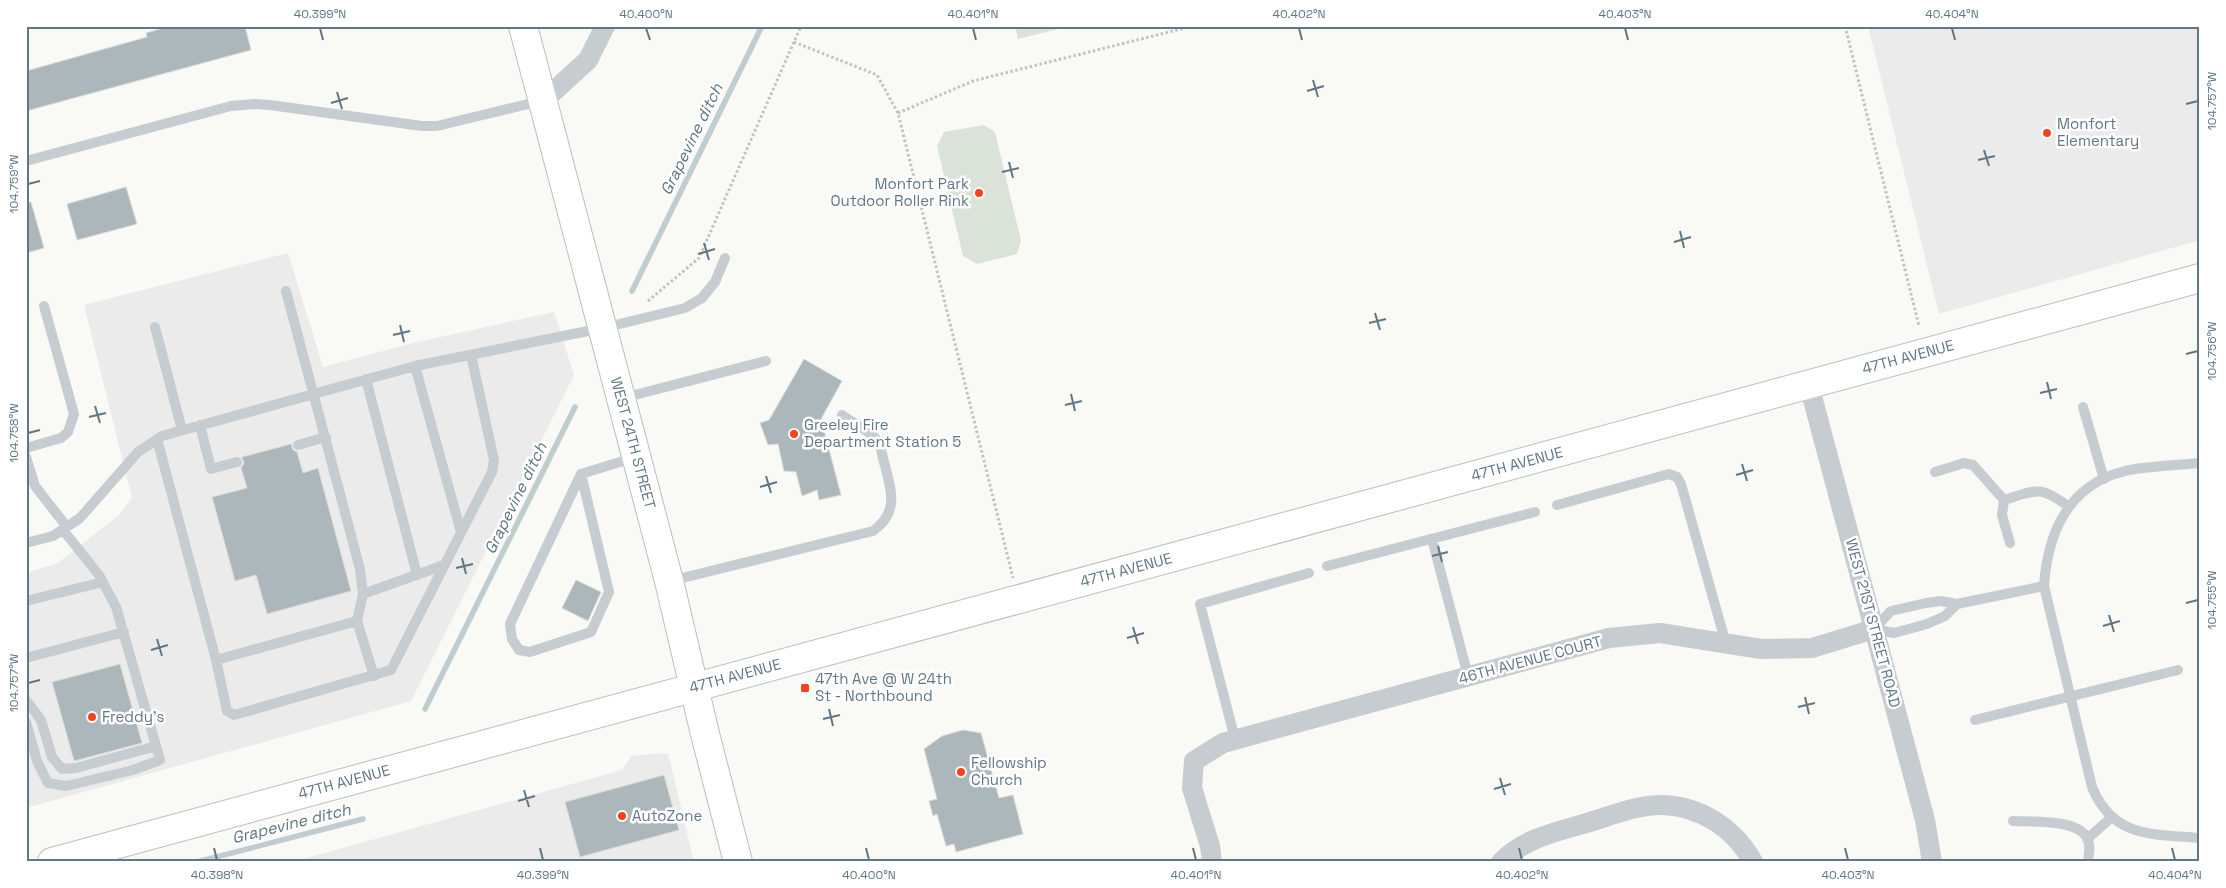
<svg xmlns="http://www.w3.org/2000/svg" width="2226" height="888" viewBox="0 0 2226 888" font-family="'Space Grotesk',sans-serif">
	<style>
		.built { fill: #eaebea }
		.green { fill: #dbe2d7 }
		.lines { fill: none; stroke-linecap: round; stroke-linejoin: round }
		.stream { stroke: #bfccd0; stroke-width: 5.5 }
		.building { fill: #acb7bc; stroke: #dbdbd9 }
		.secondary-casing { stroke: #b8bfc3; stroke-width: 30 }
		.path { stroke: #c0c3c5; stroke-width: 3; stroke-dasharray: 2.5 2.5; stroke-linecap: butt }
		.lane { stroke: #c6cccf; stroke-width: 10 }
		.street { stroke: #c6cccf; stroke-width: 20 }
		.secondary { stroke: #fff; stroke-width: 28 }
		.ticks { fill: none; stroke: #617784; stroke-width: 2 }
		.poi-dot { fill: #f3441d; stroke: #fff; stroke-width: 2 }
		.labels { text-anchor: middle; stroke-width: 5; stroke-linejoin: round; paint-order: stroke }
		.poi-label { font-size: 15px; fill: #617784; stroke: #fff; text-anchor: start }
		.street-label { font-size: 15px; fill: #617784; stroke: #fff }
		.water-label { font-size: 16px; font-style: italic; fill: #5c767e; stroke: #fff }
		.neatline { fill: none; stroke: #617784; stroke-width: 2 }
		.ticks-label { font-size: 12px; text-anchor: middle; fill: #617784 }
	</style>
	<rect width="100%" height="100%" fill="#f9f9f6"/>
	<path class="built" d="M 1868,26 L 2200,26 L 2200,240 L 1939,314 Z
		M 288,253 L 323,367 L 413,343 L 554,312 L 574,375 L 411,701 L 26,808 L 26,573 L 58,563 L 119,515 L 132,498 L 84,305 Z
		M 668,753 L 694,862 L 293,862 L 622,770 L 631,756 Z"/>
	<path class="green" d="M 1015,26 L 1070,26 L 1018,39 Z
		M 984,125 L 995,132 L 1021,241 L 1017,254 L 977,264 L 963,256 L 937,146 L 944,132 Z"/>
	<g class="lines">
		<path class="stream" d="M 632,291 L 762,26
			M 425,709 L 575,407
			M 197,862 L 363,819"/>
	</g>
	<path class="building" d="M 170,26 L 245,26 L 251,50 L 26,111 L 26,71 L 147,37 L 146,33 Z
		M 126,187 L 137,224 L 77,240 L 67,204 Z
		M 31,202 L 44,248 L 26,253 L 26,203 Z
		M 804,359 L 842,381 L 821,419 L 841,495 L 819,500 L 817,490 L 802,496 L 796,472 L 784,471 L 778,444 L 768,445 L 760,423 L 769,420 Z
		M 291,444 L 293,450 L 297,452 L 303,473 L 318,468 L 351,591 L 267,614 L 256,575 L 235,581 L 212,497 L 247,488 L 241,468 L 244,463 L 242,457 Z
		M 576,580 L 601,592 L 588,621 L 562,608 Z
		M 120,664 L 142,743 L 74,761 L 52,682 Z
		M 963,730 L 981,733 L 999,798 L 1013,795 L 1023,834 L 956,852 L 954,844 L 946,846 L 937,814 L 933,816 L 929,801 L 937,799 L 924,749 L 942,736 Z
		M 664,775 L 679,830 L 580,857 L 565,802 Z"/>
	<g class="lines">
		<g class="secondary-casing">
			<path id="secondary" d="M 523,26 L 669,581 L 705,734 L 738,862
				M 52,862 L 2200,278"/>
		</g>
		<path class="path" d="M 1845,26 L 1919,326
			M 794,42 L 877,75 L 898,113 L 1013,578
			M 898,113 L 973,81 L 1193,26
			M 648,301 L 699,258 L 801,26"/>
		<path class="lane" d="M 26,161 L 231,106 L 254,104 L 270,105 L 422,126 L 437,126 L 541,101
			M 155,327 L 182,430
			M 415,366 L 461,532
			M 366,379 L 417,575
			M 623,398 L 766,361
			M 2083,407 L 2104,479
			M 200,425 L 211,469 L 237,462
			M 157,439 L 216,660 L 357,621 L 363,594 L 360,569 L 286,291
			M 298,445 L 326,437
			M 26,448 L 61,438 L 68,432 L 74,414 L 44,306
			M 26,457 L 35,486 L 67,527
			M 2200,463 C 2178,465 2156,466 2135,469 C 2072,479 2048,528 2044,586 L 2092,787 C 2113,838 2152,834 2200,838
			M 1935,472 L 1964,463 L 1973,465 L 2004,500
			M 581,474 L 609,592 L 591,632 L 530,652 L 519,650 L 512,639 L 510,624 L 581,474 L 636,457
			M 1557,505 L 1669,474 L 1677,477 L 1681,484 L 1726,644
			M 1432,539 L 1468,676
			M 26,543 L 53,536 L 80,518 L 138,452 L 162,436 L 415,366 L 603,328 L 685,308 L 702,298 L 715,282 L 725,258
			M 2010,543 L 2002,515 L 2004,500 C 2037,490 2039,485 2068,506
			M 1327,566 L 1535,512
			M 670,581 L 873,531 C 900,512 891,489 884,462 C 882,456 881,444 877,440 C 870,431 851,422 842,415
			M 363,594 L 444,565
			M 26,601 L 103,582
			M 1957,604 L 1945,616 L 1927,624 L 1894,633 L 1874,629 L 1891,611 L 1926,603 L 1941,601 L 1957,604 L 2044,586
			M 357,621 L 374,676
			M 26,658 L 124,632
			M 216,660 L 227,711 L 234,715 L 391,670 L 492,472 L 494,460 L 471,355
			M 26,700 L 41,720 L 52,757 L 62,769 L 76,768 L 156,746
			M 1975,720 L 2178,670
			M 26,722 L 37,761 L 48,783 L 66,786 L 133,770 L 160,760 L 116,607 L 99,575 L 63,530
			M 1235,739 L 1200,604 L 1309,573
			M 2013,821 C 2033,822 2077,819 2087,838 C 2091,845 2089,855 2088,862
			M 2087,839 L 2112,817"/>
		<path class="street" d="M 543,101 L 588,60 L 605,26
			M 1809,385 L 1925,820 L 1932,862
			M 1212,862 L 1210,846 L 1192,788 L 1194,761 L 1223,743 L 1609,638 L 1660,633 L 1761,649 L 1812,648 L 1874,629
			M 1501,862 C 1524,839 1552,833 1583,824 C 1608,817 1637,804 1664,805 C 1702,807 1735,829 1753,862"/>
		<use href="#secondary" class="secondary"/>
	</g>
	<path class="ticks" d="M 320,28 L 323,40M 646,28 L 650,40M 973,28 L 976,40M 1299,28 L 1302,40M 1625,28 L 1628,40M 1952,28 L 1955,40M 1313,80 L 1318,97M 1307,91 L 1324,86M 337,92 L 342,109M 331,103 L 348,98M 2186,104 L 2198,101M 1984,150 L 1989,166M 1978,160 L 1995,156M 1009,162 L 1013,178M 1002,172 L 1019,168M 28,184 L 40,181M 1680,231 L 1684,248M 1674,242 L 1691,237M 704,243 L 709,260M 698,254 L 715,249M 1375,313 L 1380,330M 1369,323 L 1386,319M 400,325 L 404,342M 393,335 L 410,331M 2186,354 L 2198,351M 2047,382 L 2051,399M 2040,393 L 2057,389M 1071,394 L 1075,411M 1065,405 L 1082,401M 95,406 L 100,423M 89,417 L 106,413M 28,433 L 40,430M 1742,464 L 1747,481M 1736,475 L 1753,470M 766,476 L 771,493M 760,487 L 777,482M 1438,546 L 1442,562M 1432,556 L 1448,552M 462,558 L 466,574M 456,568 L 473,564M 2186,603 L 2198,600M 2109,615 L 2114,632M 2103,626 L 2120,621M 1133,627 L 1138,644M 1127,638 L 1144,633M 157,639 L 162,656M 151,650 L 168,645M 28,683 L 40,680M 1805,697 L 1809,714M 1798,707 L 1815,703M 829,709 L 833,726M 823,719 L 840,715M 1500,778 L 1505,795M 1494,789 L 1511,784M 524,790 L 529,807M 518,801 L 535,796M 214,848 L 217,860M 540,848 L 543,860M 866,848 L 869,860M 1193,848 L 1196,860M 1519,848 L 1522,860M 1845,848 L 1848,860M 2172,848 L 2175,860"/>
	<g class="poi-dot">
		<circle cx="2047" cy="133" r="5"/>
		<circle cx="979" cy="193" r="5"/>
		<circle cx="794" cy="434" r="5"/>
		<rect x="800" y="683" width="10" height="10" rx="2.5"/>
		<circle cx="92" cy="717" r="5"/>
		<circle cx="961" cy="772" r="5"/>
		<circle cx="622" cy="816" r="5"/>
	</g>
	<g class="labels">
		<g class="poi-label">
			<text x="2057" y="129">Monfort<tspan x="2057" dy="17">Elementary</tspan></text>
			<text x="969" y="189" text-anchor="end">Monfort Park<tspan x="969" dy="17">Outdoor Roller Rink</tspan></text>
			<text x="804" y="430">Greeley Fire<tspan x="804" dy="17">Department Station 5</tspan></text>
			<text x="815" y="684">47th Ave @ W 24th<tspan x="815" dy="17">St - Northbound</tspan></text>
			<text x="102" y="722">Freddy's</text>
			<text x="971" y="768">Fellowship<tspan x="971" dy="17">Church</tspan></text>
			<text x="632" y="821">AutoZone</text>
		</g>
		<g class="street-label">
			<text transform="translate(1908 357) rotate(-15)" y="5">47TH AVENUE</text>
			<text transform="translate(633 443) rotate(75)" y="5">WEST 24TH STREET</text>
			<text transform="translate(1517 464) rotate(-15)" y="5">47TH AVENUE</text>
			<text transform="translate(1126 570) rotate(-15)" y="5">47TH AVENUE</text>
			<text transform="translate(1873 623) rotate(75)" y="5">WEST 21ST STREET ROAD</text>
			<text transform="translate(1530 660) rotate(-15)" y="5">46TH AVENUE COURT</text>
			<text transform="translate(735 676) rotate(-15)" y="5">47TH AVENUE</text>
			<text transform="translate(344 782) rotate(-15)" y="5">47TH AVENUE</text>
		</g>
		<g class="water-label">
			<text transform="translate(691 139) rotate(-64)" y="6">Grapevine ditch</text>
			<text transform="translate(515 498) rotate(-64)" y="6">Grapevine ditch</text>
			<text transform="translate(291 823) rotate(-14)" y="6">Grapevine ditch</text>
		</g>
	</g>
	<rect width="2226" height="888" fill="none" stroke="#ffffff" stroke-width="55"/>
	<rect x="28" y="28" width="2170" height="832" class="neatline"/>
	<g class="ticks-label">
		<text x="320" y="18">40.399°N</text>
		<text x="646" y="18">40.400°N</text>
		<text x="973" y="18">40.401°N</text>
		<text x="1299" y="18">40.402°N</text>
		<text x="1625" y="18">40.403°N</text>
		<text x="1952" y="18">40.404°N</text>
		<text transform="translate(2212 101) rotate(-90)" y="4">104.757°W</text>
		<text transform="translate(14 184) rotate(-90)" y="4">104.759°W</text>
		<text transform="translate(2212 351) rotate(-90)" y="4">104.756°W</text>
		<text transform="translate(14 433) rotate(-90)" y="4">104.758°W</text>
		<text transform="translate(2212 600) rotate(-90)" y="4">104.755°W</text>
		<text transform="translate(14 683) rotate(-90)" y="4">104.757°W</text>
		<text x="217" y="879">40.398°N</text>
		<text x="543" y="879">40.399°N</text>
		<text x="869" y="879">40.400°N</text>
		<text x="1196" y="879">40.401°N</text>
		<text x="1522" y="879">40.402°N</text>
		<text x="1848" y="879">40.403°N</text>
		<text x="2175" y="879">40.404°N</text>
	</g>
</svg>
